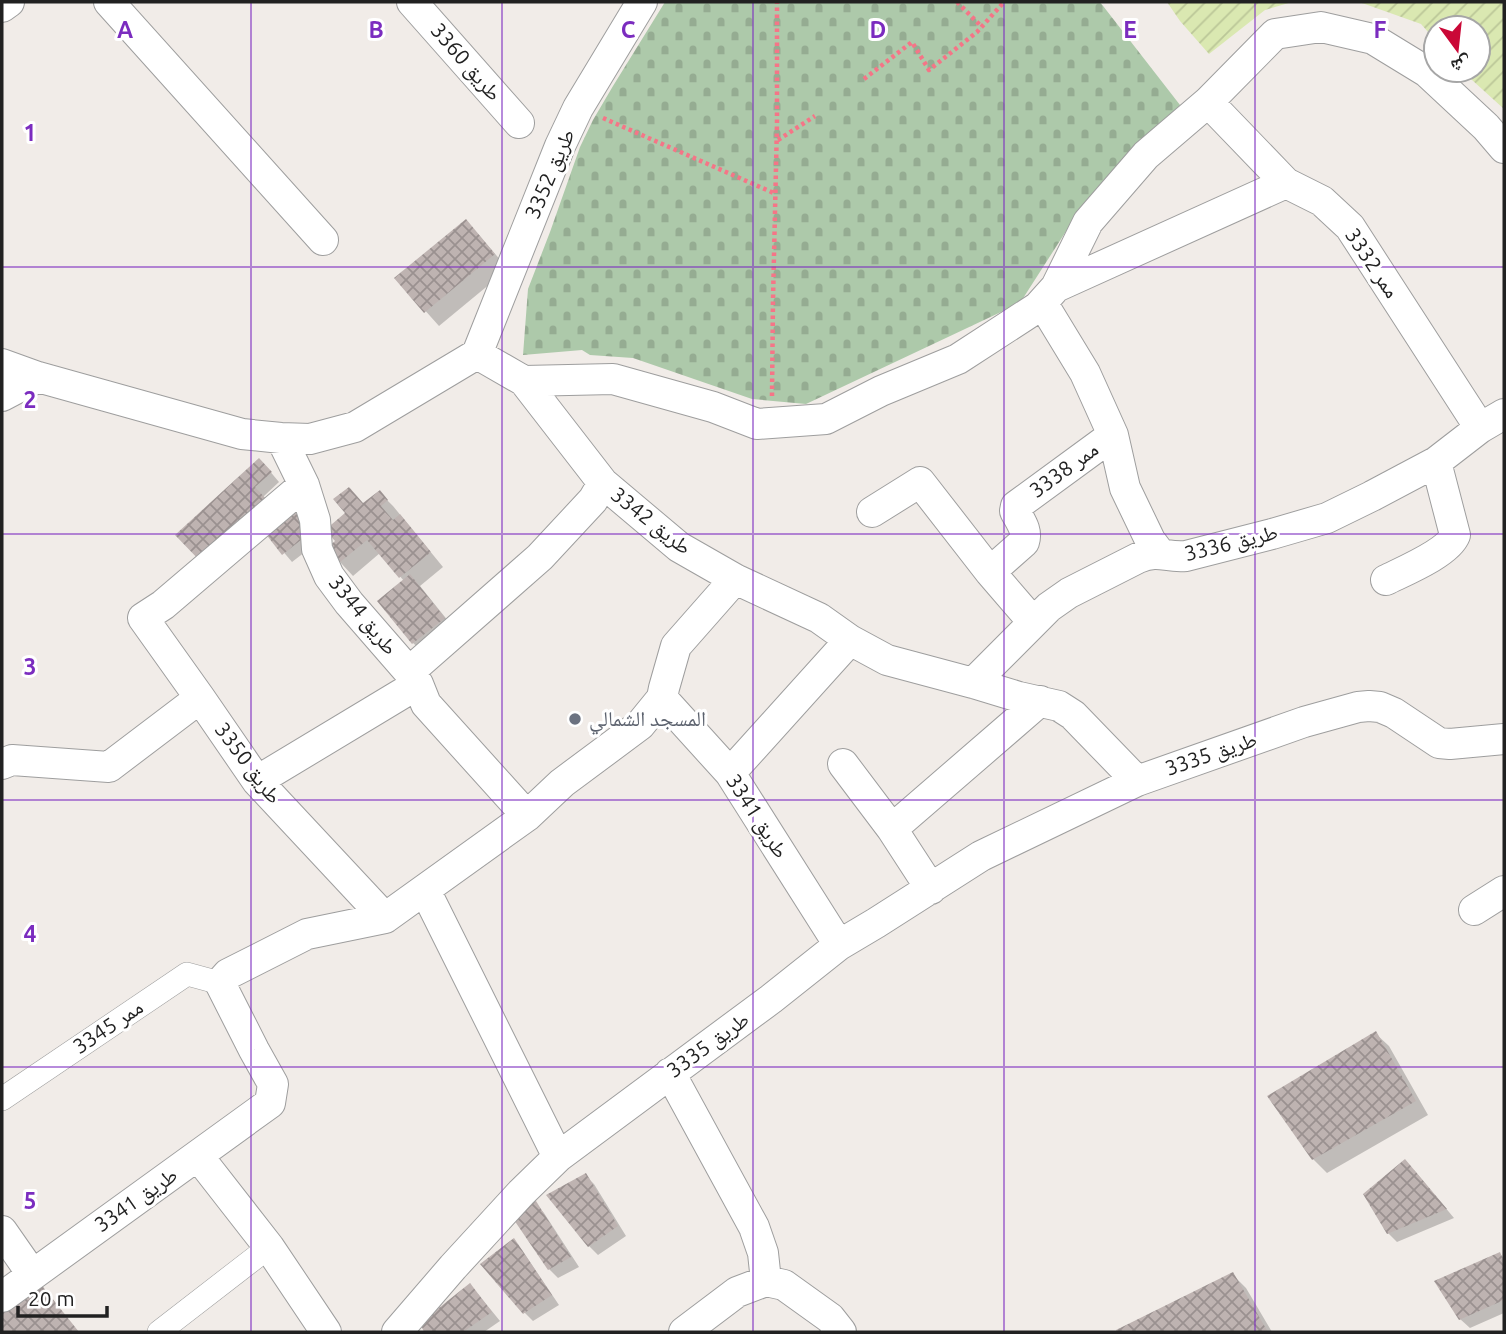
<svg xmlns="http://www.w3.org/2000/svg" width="1506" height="1334" viewBox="0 0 1506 1334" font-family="Ubuntu,'Noto Naskh Arabic',sans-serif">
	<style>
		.cemetery { fill: url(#cemetery-stones) }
		.garden { fill: url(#garden-furrows) }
		.shadow { fill: #0003 }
		.building { fill: url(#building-cross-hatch) }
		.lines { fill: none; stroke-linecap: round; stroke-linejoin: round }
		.pedestrian-casing { stroke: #9e9e9e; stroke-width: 24 }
		.minor-casing { stroke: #9e9e9e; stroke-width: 32 }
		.path { stroke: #f57587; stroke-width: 4.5; stroke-dasharray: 3.5 3.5; stroke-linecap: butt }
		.pedestrian { stroke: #fff; stroke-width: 23 }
		.minor { stroke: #fff; stroke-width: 30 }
		.grid { fill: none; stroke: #7b2cbf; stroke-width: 2; stroke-opacity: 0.55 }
		.worship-dot { fill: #6b7280; stroke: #fff; stroke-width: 2.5 }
		.labels { text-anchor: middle; stroke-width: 6; stroke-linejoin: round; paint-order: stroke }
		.street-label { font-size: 21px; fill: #212121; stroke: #fff }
		.worship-label { font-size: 21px; fill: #5b616d; stroke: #fff; text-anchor: start }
		.grid-label { font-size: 23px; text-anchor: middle; font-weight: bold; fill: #7b2cbf; stroke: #fff; stroke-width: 6; stroke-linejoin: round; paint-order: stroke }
	</style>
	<defs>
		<pattern id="cemetery-stones" width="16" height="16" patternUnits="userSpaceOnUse" patternTransform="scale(1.75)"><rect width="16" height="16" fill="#adc9aa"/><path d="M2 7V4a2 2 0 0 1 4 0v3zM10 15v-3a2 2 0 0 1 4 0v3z" fill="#95ac92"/></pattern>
		<pattern id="garden-furrows" width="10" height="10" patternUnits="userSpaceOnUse" patternTransform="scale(1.75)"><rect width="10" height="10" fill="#dae8b1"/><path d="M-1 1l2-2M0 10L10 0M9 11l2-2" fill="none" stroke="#bbc798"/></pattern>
		<pattern id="building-cross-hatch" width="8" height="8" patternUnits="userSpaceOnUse" patternTransform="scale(1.75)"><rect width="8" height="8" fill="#beb3b1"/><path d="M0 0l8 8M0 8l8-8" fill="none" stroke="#9a9190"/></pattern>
	</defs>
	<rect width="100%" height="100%" fill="#f1ece8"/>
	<path class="cemetery" d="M 665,2 L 1100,2 L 1180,105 L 1079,211 L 1020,303 L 806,404 L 752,399 L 633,358 L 590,355 L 582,350 L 523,355 L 528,289 L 550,232 L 580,147 L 593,120 L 613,86 Z"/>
	<path class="garden" d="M 1167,2 L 1292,2 L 1265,10 L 1209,54 L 1180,21 Z
		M 1344,2 L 1504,2 L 1504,109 L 1461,70 L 1478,70 L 1478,28 L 1436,28 L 1436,41 L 1421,24 L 1362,3 Z"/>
	<path class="shadow" d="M 479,235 L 508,269 L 439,326 L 397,279 Z
		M 268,469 L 279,482 L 263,497 L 178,535 Z
		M 379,492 L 393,506 L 443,567 L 420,586 L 453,627 L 422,651 L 413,643 L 404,581 L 380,553 L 353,576 L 340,562 L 364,505 Z
		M 264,529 L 318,542 L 292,562 Z
		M 1375,1033 L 1389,1046 L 1428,1115 L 1327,1173 L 1313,1159 Z
		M 1414,1170 L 1454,1218 L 1397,1242 L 1388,1233 Z
		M 585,1175 L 594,1184 L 626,1236 L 598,1255 L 589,1246 Z
		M 536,1204 L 544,1213 L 579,1267 L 558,1278 L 549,1269 Z
		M 514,1241 L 522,1250 L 559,1305 L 533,1321 L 524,1312 Z
		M 1500,1254 L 1504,1258 L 1504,1313 L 1470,1328 L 1460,1319 Z
		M 1232,1274 L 1246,1288 L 1272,1332 L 1119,1332 L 1119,1331 Z
		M 478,1294 L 500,1321 L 484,1332 L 425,1332 L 422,1324 Z"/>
	<path class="building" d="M 466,219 L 495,254 L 424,313 L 394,278 Z
		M 259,458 L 272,472 L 255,487 L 269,502 L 202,563 L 175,535 Z
		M 349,487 L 363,503 L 380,490 L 388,500 L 381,506 L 393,520 L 400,514 L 431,552 L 399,578 L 367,540 L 339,563 L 326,549 L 335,541 L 325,530 L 345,513 L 333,499 Z
		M 290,506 L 311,532 L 282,555 L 262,529 Z
		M 410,574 L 445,618 L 412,644 L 377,601 Z
		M 1376,1031 L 1416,1101 L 1312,1160 L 1267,1096 Z
		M 1405,1159 L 1447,1209 L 1387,1234 L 1363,1194 Z
		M 586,1173 L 618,1226 L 588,1247 L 546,1195 Z
		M 536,1201 L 571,1257 L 548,1270 L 512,1217 Z
		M 514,1238 L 552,1295 L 523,1314 L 480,1264 Z
		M 1500,1252 L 1504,1262 L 1504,1300 L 1459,1320 L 1434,1281 Z
		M 1233,1272 L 1268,1332 L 1117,1332 L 1116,1330 Z
		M 36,1278 L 79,1332 L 2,1332 L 2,1305 Z
		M 470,1283 L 492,1312 L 463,1332 L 424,1332 L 420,1323 Z"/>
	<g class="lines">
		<g class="pedestrian-casing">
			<path id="pedestrian" d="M 2,1099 L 187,974 L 220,983
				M 159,1332 L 269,1247"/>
		</g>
		<g class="minor-casing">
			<path id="minor" d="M 109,2 L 323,240
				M 412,2 L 519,123
				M 2,7 L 9,2
				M 1208,102 L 1286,183
				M 1056,287 L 1286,183 L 1322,201 L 1350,227 L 1480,428
				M 1038,307 L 1043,304 L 1085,373 L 1113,435 L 1125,488 L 1150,540 L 1159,552
				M 477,354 L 524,381 L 613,379 L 713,407 L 757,424 L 826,419 L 881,391 L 958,359 L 1038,307 L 1056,287 L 1088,222 L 1146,155 L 1208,102 L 1275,34 L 1321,27 L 1373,39 L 1427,72 L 1486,127 L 1504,148
				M 477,354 L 560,146 L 578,108 L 642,2
				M 2,364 L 38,377 L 242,434 L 281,438 L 310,439 L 355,427 L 477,354
				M 524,381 L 603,483 L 679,547 L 735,579 L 819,618 L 850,640 L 887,660 L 973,683 L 1019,697 L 1059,706 L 1073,715 L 1137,781
				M 2,396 L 38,377
				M 281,438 L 304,485 L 315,520 L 317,549 L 329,576 L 349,603 L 409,672
				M 304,485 L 163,605 L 143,618 L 200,698 L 257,781 L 385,918
				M 872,512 L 920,482 L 990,572 L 1033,622
				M 990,572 L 1024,542 C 1028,530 1020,521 1015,511 L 1016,506 L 1113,435
				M 1386,580 C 1404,571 1448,553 1455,535 L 1436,462
				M 973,683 L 1049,607 L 1069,593 L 1138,558 C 1160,549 1165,558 1186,556 L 1272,534 L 1327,518 L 1372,496 L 1436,462 L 1480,428 L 1504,414
				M 662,698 L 730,773 L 839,945
				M 2,764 L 12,760 L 109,767 L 200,698
				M 843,764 L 892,829 L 931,889
				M 730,773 L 850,640
				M 257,781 L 418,684
				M 527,816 L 426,704 L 418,684 L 409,672 L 540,557 L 593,500 L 603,483
				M 892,829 L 1040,701
				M 425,890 L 558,1157
				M 1474,910 L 1504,891
				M 670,1073 L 754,1227 L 763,1253 L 766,1281
				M 198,1156 L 269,1247 L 326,1332
				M 2,1231 L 32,1274
				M 2,1297 L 270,1103 L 273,1084 L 254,1050 L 220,983 L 228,974 L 307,934 L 385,918 L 527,816 L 562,783 L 640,725 L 662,698 L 664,688 L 676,646 L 735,579
				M 397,1332 L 453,1267 L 521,1193 L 558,1157 L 771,999 L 839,945 L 876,923 L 981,856 L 1137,781 L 1304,722 L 1358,707 L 1369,706 L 1380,707 L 1394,713 L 1439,743 L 1450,744 L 1504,739
				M 684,1332 L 737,1292 L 766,1281 L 784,1285 L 830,1318 L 841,1332"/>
		</g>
		<path class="path" d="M 957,2 L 982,27
			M 864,79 L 912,42 L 929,70 L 977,32 L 1004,2
			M 603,118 L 776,194
			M 778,140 L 815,116
			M 772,396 L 773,300 L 777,123 L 777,2"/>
		<use href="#pedestrian" class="pedestrian"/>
		<use href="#minor" class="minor"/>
	</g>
	<path class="grid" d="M 251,2 L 251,1332M 502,2 L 502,1332M 753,2 L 753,1332M 1004,2 L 1004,1332M 1255,2 L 1255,1332M 2,267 L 1504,267M 2,534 L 1504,534M 2,800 L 1504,800M 2,1067 L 1504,1067"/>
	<circle class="worship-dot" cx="575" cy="719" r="7"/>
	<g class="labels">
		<g class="street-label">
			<text transform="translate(466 62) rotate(49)" y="7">طريق 3360</text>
			<text transform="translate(550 174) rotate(-67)" y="7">طريق 3352</text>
			<text transform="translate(1372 263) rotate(56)" y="7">ممر 3332</text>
			<text transform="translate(1064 470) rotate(-36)" y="7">ممر 3338</text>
			<text transform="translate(651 521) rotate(38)" y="7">طريق 3342</text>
			<text transform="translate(1231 543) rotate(-14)" y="7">طريق 3336</text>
			<text transform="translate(363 615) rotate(51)" y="7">طريق 3344</text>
			<text transform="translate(1211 754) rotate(-19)" y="7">طريق 3335</text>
			<text transform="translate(248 763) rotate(53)" y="7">طريق 3350</text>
			<text transform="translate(757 816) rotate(57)" y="7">طريق 3341</text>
			<text transform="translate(108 1027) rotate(-34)" y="7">ممر 3345</text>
			<text transform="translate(708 1045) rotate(-36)" y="7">طريق 3335</text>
			<text transform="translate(136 1200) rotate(-35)" y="7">طريق 3341</text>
		</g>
		<g class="worship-label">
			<text x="589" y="726">المسجد الشمالي</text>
		</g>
	</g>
	<g class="grid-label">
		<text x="125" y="38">A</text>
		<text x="376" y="38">B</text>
		<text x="628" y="38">C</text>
		<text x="878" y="38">D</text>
		<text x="1130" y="38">E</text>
		<text x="1380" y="38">F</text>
		<text x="30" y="141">1</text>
		<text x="30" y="408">2</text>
		<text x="30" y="675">3</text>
		<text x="30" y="942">4</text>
		<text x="30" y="1209">5</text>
	</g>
	<rect width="1506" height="1334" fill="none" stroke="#212121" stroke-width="7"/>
	<g transform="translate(1457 49) rotate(165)"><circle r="33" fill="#ffffff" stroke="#a6a6a6" stroke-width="2"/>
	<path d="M0-5L12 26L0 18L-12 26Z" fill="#ca0837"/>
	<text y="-10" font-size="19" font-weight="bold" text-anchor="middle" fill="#212121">ش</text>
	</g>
	<path d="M18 1306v10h89v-10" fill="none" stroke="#212121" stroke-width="3.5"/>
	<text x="28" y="1306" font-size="21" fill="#212121" stroke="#ffffff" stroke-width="5" paint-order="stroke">20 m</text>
</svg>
